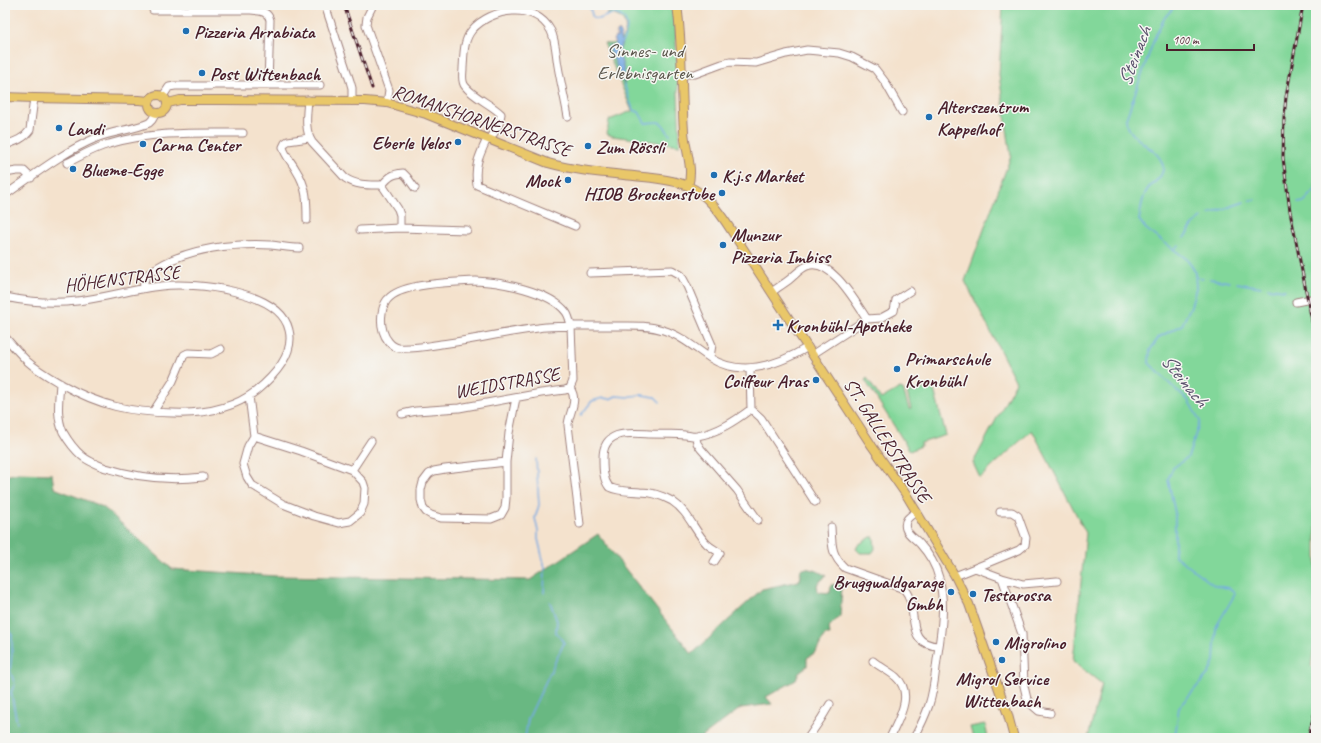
<svg xmlns="http://www.w3.org/2000/svg" width="1321" height="743" viewBox="0 0 1321 743" font-family="Caveat,sans-serif">
	<style>
		.green { fill: #82d79a; stroke: #667b62 }
		.forest { fill: #69b882; stroke: #5a6c56 }
		.water { fill: #76aae3; stroke: #606487 }
		.lines { fill: none; stroke-linecap: round; stroke-linejoin: round }
		.stream { stroke: #76aae3; stroke-width: 1.5 }
		.minor-casing { stroke: #9f807c; stroke-width: 9 }
		.major-casing { stroke: #9f807c; stroke-width: 10 }
		.minor { stroke: #fff; stroke-width: 7 }
		.major { stroke: #e9c769; stroke-width: 8 }
		.rail-casing { stroke: #4a1f2b; stroke-width: 3 }
		.rail { stroke: #f6f6f2; stroke-width: 1.5; stroke-dasharray: 4.5; stroke-linecap: butt }
		.poi-dot { fill: #1f6fb2; stroke: #f6f6f2; stroke-width: 1.5 }
		.labels { text-anchor: middle; stroke-width: 3; stroke-linejoin: round; paint-order: stroke }
		.poi-label { font-size: 19px; font-weight: bold; fill: #4a1f2b; stroke: #f6f6f2; text-anchor: start }
		.park-label { font-size: 19px; fill: #5b564c; stroke: #f6f6f2 }
		.street-label { font-size: 19px; fill: #4a1f2b; stroke: #f6f6f2 }
		.water-label { font-size: 20px; font-style: italic; fill: #59506b; stroke: #f6f6f2 }
	</style>
	<rect width="100%" height="100%" fill="#f6f6f2"/>
	<filter id="ink" filterUnits="userSpaceOnUse"><feTurbulence type="fractalNoise" baseFrequency=".025" numOctaves="2"/><feDisplacementMap in="SourceGraphic" scale="8" xChannelSelector="R" yChannelSelector="G"/><feConvolveMatrix kernelMatrix="1 2 1 2 8 2 1 2 1" color-interpolation-filters="sRGB"/></filter>
	<filter id="wash" filterUnits="userSpaceOnUse"><feTurbulence type="fractalNoise" baseFrequency=".012" numOctaves="4" result="noise"/><feDisplacementMap in="SourceGraphic" scale="16" xChannelSelector="R" yChannelSelector="G"/><feGaussianBlur stdDeviation="0.9" result="paint"/><feColorMatrix in="noise" values="0 0 0 0 0 0 0 0 0 0 0 0 0 0 0 0 0 1.4 0 .05"/><feComposite in="paint" operator="in"/></filter>
	<g filter="url(#wash)">
		<rect width="100%" height="100%" fill="#f4e2cd"/>
		<path class="green" d="M 627,5 L 674,5 L 675,15 L 680,145 L 612,136 L 607,134 L 609,120 L 632,111 L 604,43 C 627,50 637,14 606,14 Z
			M 1003,5 L 1316,5 L 1316,633 L 1311,666 L 1316,669 L 1316,738 L 1088,738 L 1102,684 L 1073,661 L 1086,533 L 1032,430 L 980,478 L 973,463 L 1016,382 L 965,281 L 1011,156 L 999,75 Z
			M 867,378 L 881,399 L 900,388 L 903,389 L 909,409 L 911,409 L 907,392 L 913,392 L 933,386 L 946,435 L 921,443 L 921,446 L 910,451 L 865,380 Z
			M 871,537 L 874,537 L 875,549 L 872,553 L 860,553 L 856,549 L 858,545 Z
			M 985,724 L 988,738 L 973,738 L 970,727 Z"/>
		<path class="forest" d="M 18,473 L 52,474 L 54,488 L 103,507 L 172,569 L 276,576 L 530,580 L 598,534 L 692,654 L 762,589 L 799,581 L 801,569 C 811,568 817,570 826,576 L 817,584 L 818,592 L 830,593 L 831,585 L 839,584 L 842,587 L 840,616 L 829,627 L 830,635 L 825,635 L 816,652 L 807,658 L 807,666 L 799,672 L 796,680 L 766,697 L 772,704 L 741,708 L 701,738 L 5,738 L 5,476 Z"/>
		<path class="water" d="M 618,31 L 620,31 C 621,35 619,38 622,42 L 619,52 L 624,70 L 624,84 L 608,46 L 613,46 L 616,44 L 613,40 L 615,37 L 618,37 L 616,34 Z"/>
		<g class="lines">
			<path class="stream" d="M 589,5 L 593,18 C 595,18 597,19 599,19 C 605,18 607,13 615,14 C 631,17 628,33 621,43
				M 624,84 L 633,110 L 639,112 L 645,123 C 649,123 652,122 656,122 C 664,121 666,131 670,135
				M 1250,200 L 1255,200
				M 1298,203 L 1304,202 L 1316,189
				M 1209,214 L 1244,202
				M 1184,238 L 1194,224 L 1202,218
				M 1174,249 L 1179,245
				M 1196,277 L 1203,278
				M 1210,279 L 1230,282
				M 1237,283 L 1261,287
				M 1268,288 L 1285,290
				M 581,415 L 592,401 L 603,398 L 610,399 L 616,396 L 628,397 L 631,396 L 642,395 L 655,397 L 660,402
				M 536,459 L 539,505 L 535,518 L 538,531 L 538,539 L 545,568 L 544,593
				M 5,627 L 12,635 L 12,653 L 10,671 L 15,684 L 11,692 L 17,723
				M 22,738 L 22,731
				M 525,738 L 528,719 L 564,643 L 556,632 L 557,621 L 550,602
				M 1173,738 L 1176,730 L 1179,707 L 1209,673 L 1214,661 L 1216,627 L 1235,594 L 1229,588 L 1215,586 L 1175,556 L 1175,513 L 1168,479 L 1173,468 L 1188,457 L 1200,421 L 1188,400 L 1176,390 L 1149,363 L 1150,350 L 1159,337 L 1182,325 L 1191,306 L 1196,288 L 1195,272 L 1188,260 L 1146,229 L 1139,220 C 1141,211 1141,199 1147,190 C 1152,182 1162,180 1163,169 C 1164,148 1127,142 1126,119 L 1156,34 L 1165,17 L 1176,5"/>
		</g>
	</g>
	<g filter="url(#ink)">
		<g class="lines">
			<g class="minor-casing">
				<path id="minor" d="M 325,5 L 350,81 L 352,88 L 352,101
					M 373,5 L 367,17 L 366,25 L 389,90 L 387,103
					M 153,10 L 251,10 C 260,11 268,11 270,20 L 268,85
					M 682,74 L 695,74 L 722,64 L 730,62 L 756,63 L 786,54 L 807,50 L 839,53 L 852,57 L 875,69 L 885,82 L 902,112
					M 163,96 L 169,87 L 175,86 L 210,86 L 214,85 L 320,85
					M 308,100 C 307,113 304,130 312,142 L 345,178 C 357,186 369,185 382,185 L 398,209 L 400,215 L 400,228
					M 487,139 C 479,156 474,166 477,185 L 575,226
					M 490,140 L 499,124 L 501,114 C 491,104 473,97 465,86 C 461,81 463,74 463,68 C 464,55 463,41 472,30 C 491,8 535,1 551,31 C 556,42 556,55 558,66 C 561,84 565,100 568,117
					M 5,145 C 14,142 24,139 30,130 L 34,98
					M 67,163 C 81,156 94,148 109,144 C 153,131 198,133 243,133
					M 5,173 L 17,171 L 24,171 L 31,178
					M 382,185 C 389,177 392,174 403,173 L 407,177 L 415,188
					M 5,195 C 34,175 63,152 96,138 C 113,131 132,130 149,123 L 152,120 L 156,113
					M 307,220 C 307,200 307,187 296,170 C 292,162 285,156 283,147 L 285,143 L 288,141 L 309,138
					M 360,230 L 400,228 L 467,230
					M 590,273 L 672,270 L 681,275 L 687,286 L 712,345 L 710,357
					M 476,281 C 501,282 550,291 566,312 C 569,316 570,321 571,326 C 560,327 549,326 538,328 C 505,332 474,340 441,344 C 428,346 413,349 399,348 C 391,347 385,338 383,331 C 380,321 381,304 390,297 C 405,283 456,282 476,281 Z
					M 144,288 C 142,277 150,272 158,267 C 189,248 235,243 271,245 C 281,246 290,248 299,248
					M 772,292 C 778,287 784,284 790,279 C 795,275 801,268 807,266 C 831,257 856,303 867,319
					M 5,297 C 29,302 52,304 77,301 C 105,298 132,289 161,286 C 194,282 280,290 289,330 C 295,354 273,377 256,391 C 233,409 202,414 173,413 C 129,412 101,406 63,385 C 51,378 38,371 27,361 C 20,354 12,345 5,337
					M 1296,302 L 1316,298
					M 813,354 L 867,319 L 881,318 L 894,311 L 896,300 L 910,291
					M 60,383 C 59,400 56,416 63,432 C 67,439 75,450 82,456 C 89,462 98,465 106,468 C 138,478 170,481 203,477
					M 570,388 C 579,402 569,411 568,425 L 580,524
					M 249,396 L 254,436 L 248,446 L 243,464 L 247,477 L 252,485 L 283,504 L 314,516 L 339,523 L 344,522 L 350,521 L 360,513 L 364,504 L 365,488 L 363,482 L 352,470 L 301,451 L 254,436
					M 751,409 L 761,418 L 815,502
					M 153,412 L 173,381 L 184,355 L 188,353 L 211,354 L 221,349
					M 402,414 L 416,411 L 459,408 L 541,393 L 565,390 L 570,388 L 573,381 L 571,326 C 587,326 602,326 617,326 C 632,326 648,325 663,330 C 680,335 695,348 710,358 C 742,378 778,365 808,347
					M 696,437 L 697,443 L 701,449 L 737,490 L 758,520
					M 506,462 L 445,469 L 434,471 L 429,474 L 423,482 L 421,490 L 421,500 L 423,508 L 426,512 L 431,515 L 441,518 L 491,519 L 501,515 L 505,508 L 506,498 L 506,462 L 509,433 L 516,398
					M 352,470 L 371,441
					M 831,527 C 832,545 831,555 845,568 L 904,589 C 921,608 902,645 939,646
					M 714,562 L 720,553 C 716,550 711,548 707,544 C 694,531 689,512 672,501 C 663,496 651,492 640,492 C 629,491 619,492 609,487 C 603,479 603,469 603,458 C 603,429 630,433 651,434 C 663,434 674,434 685,435 C 689,435 693,437 697,436 C 717,433 735,421 751,409 L 750,369
					M 975,568 L 1019,550 L 1025,545 L 1026,538 L 1018,516 L 1012,512 L 1000,512
					M 955,576 L 975,568 L 1002,578 L 1022,634 L 1024,686 L 1027,699 L 1032,705 L 1039,711 L 1050,713
					M 1002,578 L 1023,584 L 1057,581
					M 873,661 C 880,667 889,671 896,677 C 915,694 898,720 890,738
					M 808,738 L 821,719 L 830,704
					M 914,738 C 920,727 925,717 929,705 C 934,690 935,675 937,660 C 941,633 946,605 939,578 C 936,566 929,554 920,544 C 916,539 908,535 906,529 C 903,520 910,516 916,512"/>
			</g>
			<g class="major-casing">
				<path id="major" d="M 677,5 C 683,47 681,89 684,131 C 685,149 694,168 688,186
					M149 104a9 9 0 1 1 18 0a9 9 0 1 1-18 0Z
					M 5,97 L 34,98 L 139,100 L 149,101
					M 168,103 L 180,100 L 222,100 L 365,101 L 387,103 L 426,114 L 548,163 C 576,171 605,173 634,176 C 651,178 672,179 688,186 C 707,194 720,213 731,230 L 872,446 L 907,496 L 955,576 L 969,604 L 976,624 L 1008,715 L 1014,738"/>
			</g>
			<use href="#minor" class="minor"/>
			<use href="#major" class="major"/>
			<g class="rail-casing">
				<path id="rail" d="M 344,5 L 372,88
					M 1303,5 L 1286,97 L 1284,117 L 1283,158 L 1290,211 L 1316,341
					M 1308,738 L 1316,707"/>
			</g>
			<use href="#rail" class="rail"/>
		</g>
	</g>
	<g class="poi-dot">
		<circle cx="186" cy="31" r="4"/>
		<circle cx="202" cy="73" r="4"/>
		<circle cx="929" cy="117" r="4"/>
		<circle cx="59" cy="128" r="4"/>
		<circle cx="458" cy="142" r="4"/>
		<circle cx="143" cy="144" r="4"/>
		<circle cx="588" cy="146" r="4"/>
		<circle cx="73" cy="169" r="4"/>
		<circle cx="714" cy="175" r="4"/>
		<circle cx="568" cy="180" r="4"/>
		<circle cx="722" cy="193" r="4"/>
		<circle cx="723" cy="245" r="4"/>
		<path d="M776 319h4v4h4v4h-4v4h-4v-4h-4v-4h4z"/>
		<circle cx="897" cy="369" r="4"/>
		<circle cx="816" cy="380" r="4"/>
		<circle cx="951" cy="592" r="4"/>
		<circle cx="973" cy="594" r="4"/>
		<circle cx="996" cy="642" r="4"/>
		<circle cx="1002" cy="660" r="4"/>
	</g>
	<g class="labels">
		<g class="poi-label">
			<text x="194" y="38">Pizzeria Arrabiata</text>
			<text x="210" y="80">Post Wittenbach</text>
			<text x="937" y="113">Alterszentrum<tspan x="937" dy="22">Kappelhof</tspan></text>
			<text x="67" y="135">Landi</text>
			<text x="450" y="149" text-anchor="end">Eberle Velos</text>
			<text x="151" y="151">Carna Center</text>
			<text x="596" y="153">Zum Rössli</text>
			<text x="81" y="176">Blueme-Egge</text>
			<text x="722" y="182">K.j.s Market</text>
			<text x="560" y="187" text-anchor="end">Mock</text>
			<text x="714" y="200" text-anchor="end">HIOB Brockenstube</text>
			<text x="731" y="241">Munzur<tspan x="731" dy="22">Pizzeria Imbiss</tspan></text>
			<text x="786" y="332">Kronbühl-Apotheke</text>
			<text x="905" y="365">Primarschule<tspan x="905" dy="22">Kronbühl</tspan></text>
			<text x="808" y="387" text-anchor="end">Coiffeur Aras</text>
			<text x="943" y="588" text-anchor="end">Bruggwaldgarage<tspan x="943" dy="22">Gmbh</tspan></text>
			<text x="981" y="601">Testarossa</text>
			<text x="1004" y="649">Migrolino</text>
			<text x="1002" y="685" text-anchor="middle">Migrol Service<tspan x="1002" dy="22">Wittenbach</tspan></text>
		</g>
		<g class="park-label">
			<text x="645" y="57">Sinnes- und<tspan x="645" dy="22">Erlebnisgarten</tspan></text>
		</g>
		<g class="street-label">
			<text transform="translate(482 120) rotate(19)" y="7">ROMANSHORNERSTRASSE</text>
			<text transform="translate(122 278) rotate(-7)" y="7">HÖHENSTRASSE</text>
			<text transform="translate(507 382) rotate(-10)" y="7">WEIDSTRASSE</text>
			<text transform="translate(888 440) rotate(57)" y="7">ST. GALLERSTRASSE</text>
		</g>
		<g class="water-label">
			<text transform="translate(1134 56) rotate(-69)" y="7">Steinach</text>
			<text transform="translate(1185 380) rotate(51)" y="7">Steinach</text>
		</g>
	</g>
	<rect width="1321" height="743" fill="none" stroke="#f6f6f2" stroke-width="20"/>
	<path d="M1167 44v6h87v-6" fill="none" stroke="#4a1f2b" stroke-width="2"/>
	<text x="1173" y="44" font-size="12" fill="#4a1f2b" stroke="#f6f6f2" stroke-width="3" paint-order="stroke">100 m</text>
</svg>
